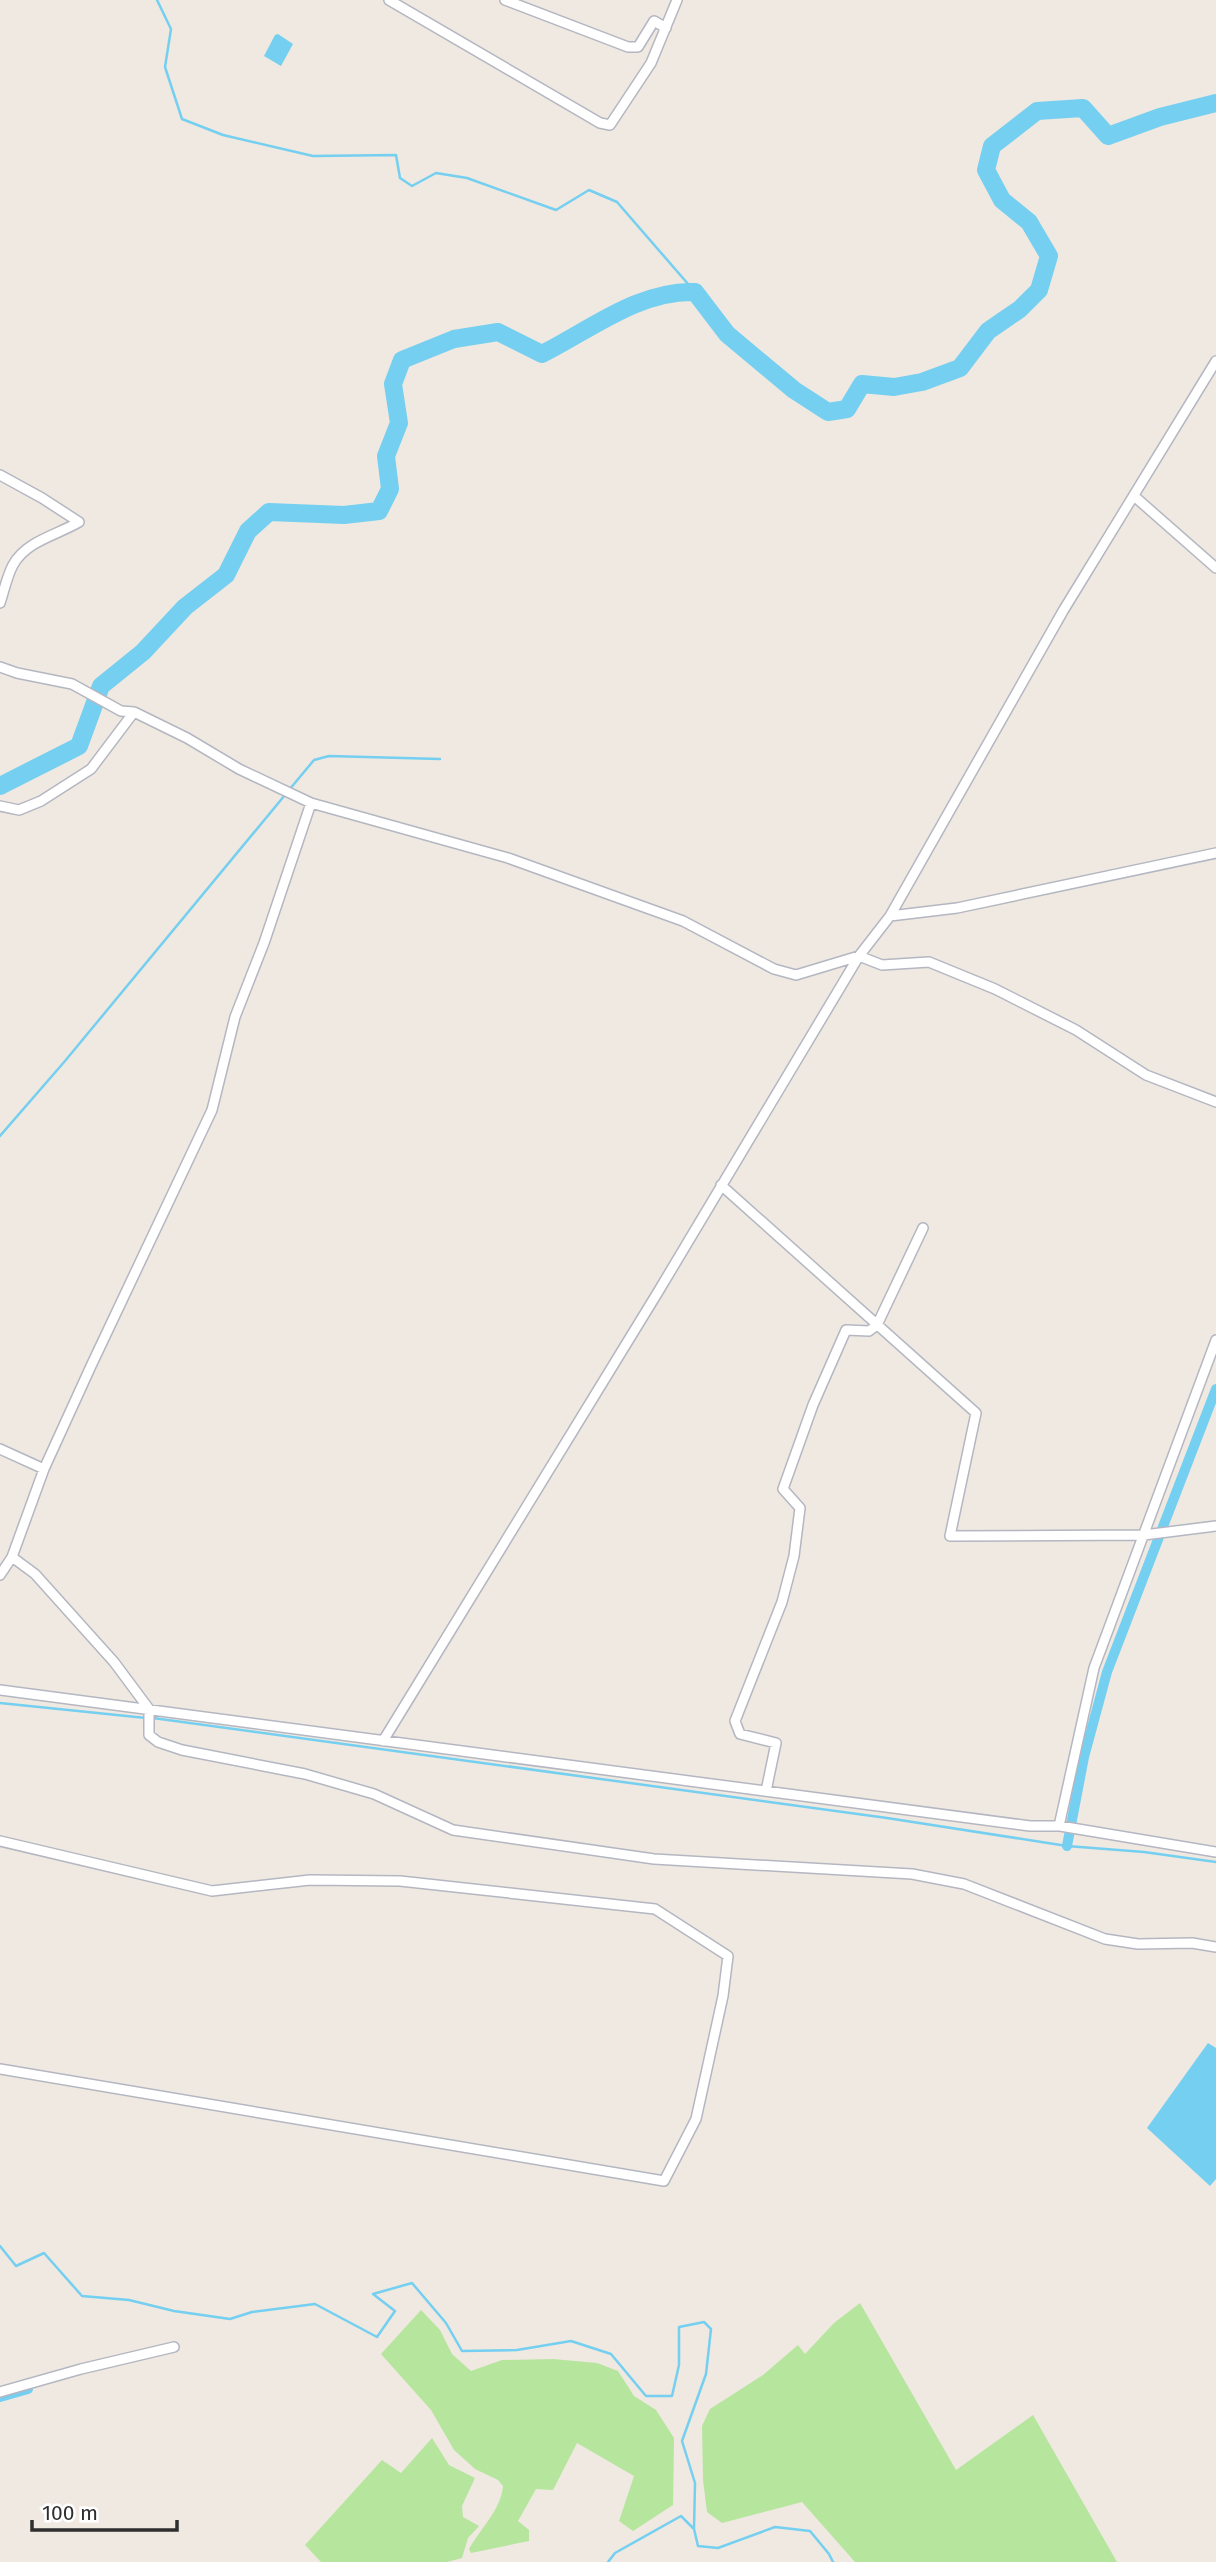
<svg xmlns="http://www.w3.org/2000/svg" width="1216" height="2562" viewBox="0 0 1216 2562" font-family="'Fira Sans',sans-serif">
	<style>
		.green { fill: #b6e59e }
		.water { fill: #75cff0 }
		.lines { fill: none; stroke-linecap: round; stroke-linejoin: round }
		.stream { stroke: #75cff0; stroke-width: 2.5 }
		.canal { stroke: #75cff0; stroke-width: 10 }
		.river { stroke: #75cff0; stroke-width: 18 }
		.street-casing { stroke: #b4b7c1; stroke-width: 12 }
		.street { stroke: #fff; stroke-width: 9 }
	</style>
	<rect width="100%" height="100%" fill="#efe9e1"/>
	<path class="green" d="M 860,2303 L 956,2470 L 1033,2415 L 1117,2562 L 855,2562 L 802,2502 L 722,2523 L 707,2512 L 703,2480 L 702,2426 L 710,2409 L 763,2375 L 798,2345 L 805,2354 L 834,2323 Z
		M 421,2310 L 440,2330 L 452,2354 L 471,2371 L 502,2360 L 553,2359 L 597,2363 L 618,2371 L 634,2396 L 656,2410 L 674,2438 L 673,2505 L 633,2531 L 619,2521 L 634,2476 L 577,2443 L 553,2490 L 536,2489 L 518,2521 L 529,2530 L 529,2541 L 471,2553 L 469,2549 C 480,2529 501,2510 503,2486 L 498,2480 L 475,2469 L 454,2450 L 431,2410 L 381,2354 Z
		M 432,2438 L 449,2465 L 475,2478 L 462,2506 L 463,2517 L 479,2526 L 468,2538 L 462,2558 L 447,2562 L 321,2562 L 305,2545 L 382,2460 L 401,2473 Z"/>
	<path class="water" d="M 278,34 L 293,44 L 281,66 L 264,56 L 275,35 Z
		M 1208,2043 L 1216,2048 L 1216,2179 L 1210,2186 L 1147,2128 Z"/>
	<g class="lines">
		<path class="stream" d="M 157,0 L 171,29 L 165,67 L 182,119 L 223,135 L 313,156 L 396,155 L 400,178 L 412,186 L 436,173 L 467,178 L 556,210 L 589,190 L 617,202 L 695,292
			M 289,790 L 314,760 L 329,756 L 440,759
			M 0,1136 L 65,1061 L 285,795
			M 0,1703 L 146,1718
			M 153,1718 L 887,1818 L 1067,1846 L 1144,1852 L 1216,1862
			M 0,2246 L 16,2266 L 44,2253 L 82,2296 L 129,2300 L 174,2311 L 230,2319 L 252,2312 L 315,2304 L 377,2337 L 395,2311 L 373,2294 L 412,2283 L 446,2323 L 462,2351 L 517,2350 L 571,2341 L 611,2354 L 646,2396 L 672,2396 L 679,2365 L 679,2327 L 704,2322 L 711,2329 L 706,2374 L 682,2441 L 695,2483 L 694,2529 L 698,2546 L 718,2548 L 775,2527 L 810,2531 L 829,2554 L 833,2562
			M 608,2562 L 615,2553 L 681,2516 L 694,2529"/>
		<path class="canal" d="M 1067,1846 L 1084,1757 L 1107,1672 L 1216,1389
			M 0,2397 L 28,2389"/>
		<path class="river" d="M 0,786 L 79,746 L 101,686 L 143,652 L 185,607 L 226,575 L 248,531 L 269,512 L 344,515 L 379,511 L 390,489 L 386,456 L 399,423 L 393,384 L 402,360 L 454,339 L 498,332 L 542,354 C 590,330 639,290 695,292 L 727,334 L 794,390 L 828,412 L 847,409 L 862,384 L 894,387 L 922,382 L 960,368 L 988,331 L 1020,309 L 1039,290 L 1049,256 L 1029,222 L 1002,200 L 986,170 L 992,146 L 1037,111 L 1083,108 L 1108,136 L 1160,117 L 1216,103"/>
		<g class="street-casing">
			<path id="street" d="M 389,0 L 600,123 L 610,125 L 651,63 L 677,0
				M 505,0 L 628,47 L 638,47 L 654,21 L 666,28
				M 0,475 L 42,498 L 79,522 C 57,535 26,541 13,565 C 7,576 4,591 0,603
				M 1134,496 L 1216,568
				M 0,667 L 17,673 L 72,684 L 121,711 L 134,712 L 187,738 L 239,769 L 311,803 L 508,858 L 683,921 L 774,969 L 796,975 L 859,956 L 882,965 L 929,962 L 995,989 L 1076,1030 L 1146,1075 L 1216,1102
				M 0,806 L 19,810 L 41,801 L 91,769 L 134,712
				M 890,916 L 957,908 L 1216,853
				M 721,1185 L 976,1413 L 950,1536 L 1144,1535 L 1216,1526
				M 0,1449 L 44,1469
				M 12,1557 L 35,1574 L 114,1662 L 149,1709 L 149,1735 L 158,1742 L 182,1750 L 305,1774 L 374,1794 L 453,1830 L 654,1859 L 912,1874 L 964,1884 L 1105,1939 L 1138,1944 L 1192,1943 L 1216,1947
				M 0,1575 L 12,1557 L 44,1469 L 91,1366 L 212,1110 L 235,1017 L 264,943 L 311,803
				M 0,1690 L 1030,1826 L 1060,1826 L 1216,1852
				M 383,1741 L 658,1292 L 859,956 L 890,916 L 1063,611 L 1216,361
				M 766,1791 L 776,1743 L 740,1734 L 735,1721 L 782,1602 L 794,1556 L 800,1508 L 783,1489 L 813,1405 L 846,1330 L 869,1331 L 877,1325 L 923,1228
				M 1059,1826 L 1094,1668 L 1216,1340
				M 0,1841 L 212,1891 L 310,1880 L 400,1881 L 655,1909 L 728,1956 L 723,1996 L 696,2119 L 664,2181 L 0,2069
				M 0,2392 L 81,2369 L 174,2347"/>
		</g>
		<use href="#street" class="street"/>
	</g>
	<path d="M32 2520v10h145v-10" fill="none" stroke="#2e2e2e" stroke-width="3.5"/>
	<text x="42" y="2520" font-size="21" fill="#2e2e2e" stroke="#ffffff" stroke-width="5" paint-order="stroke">100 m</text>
</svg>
